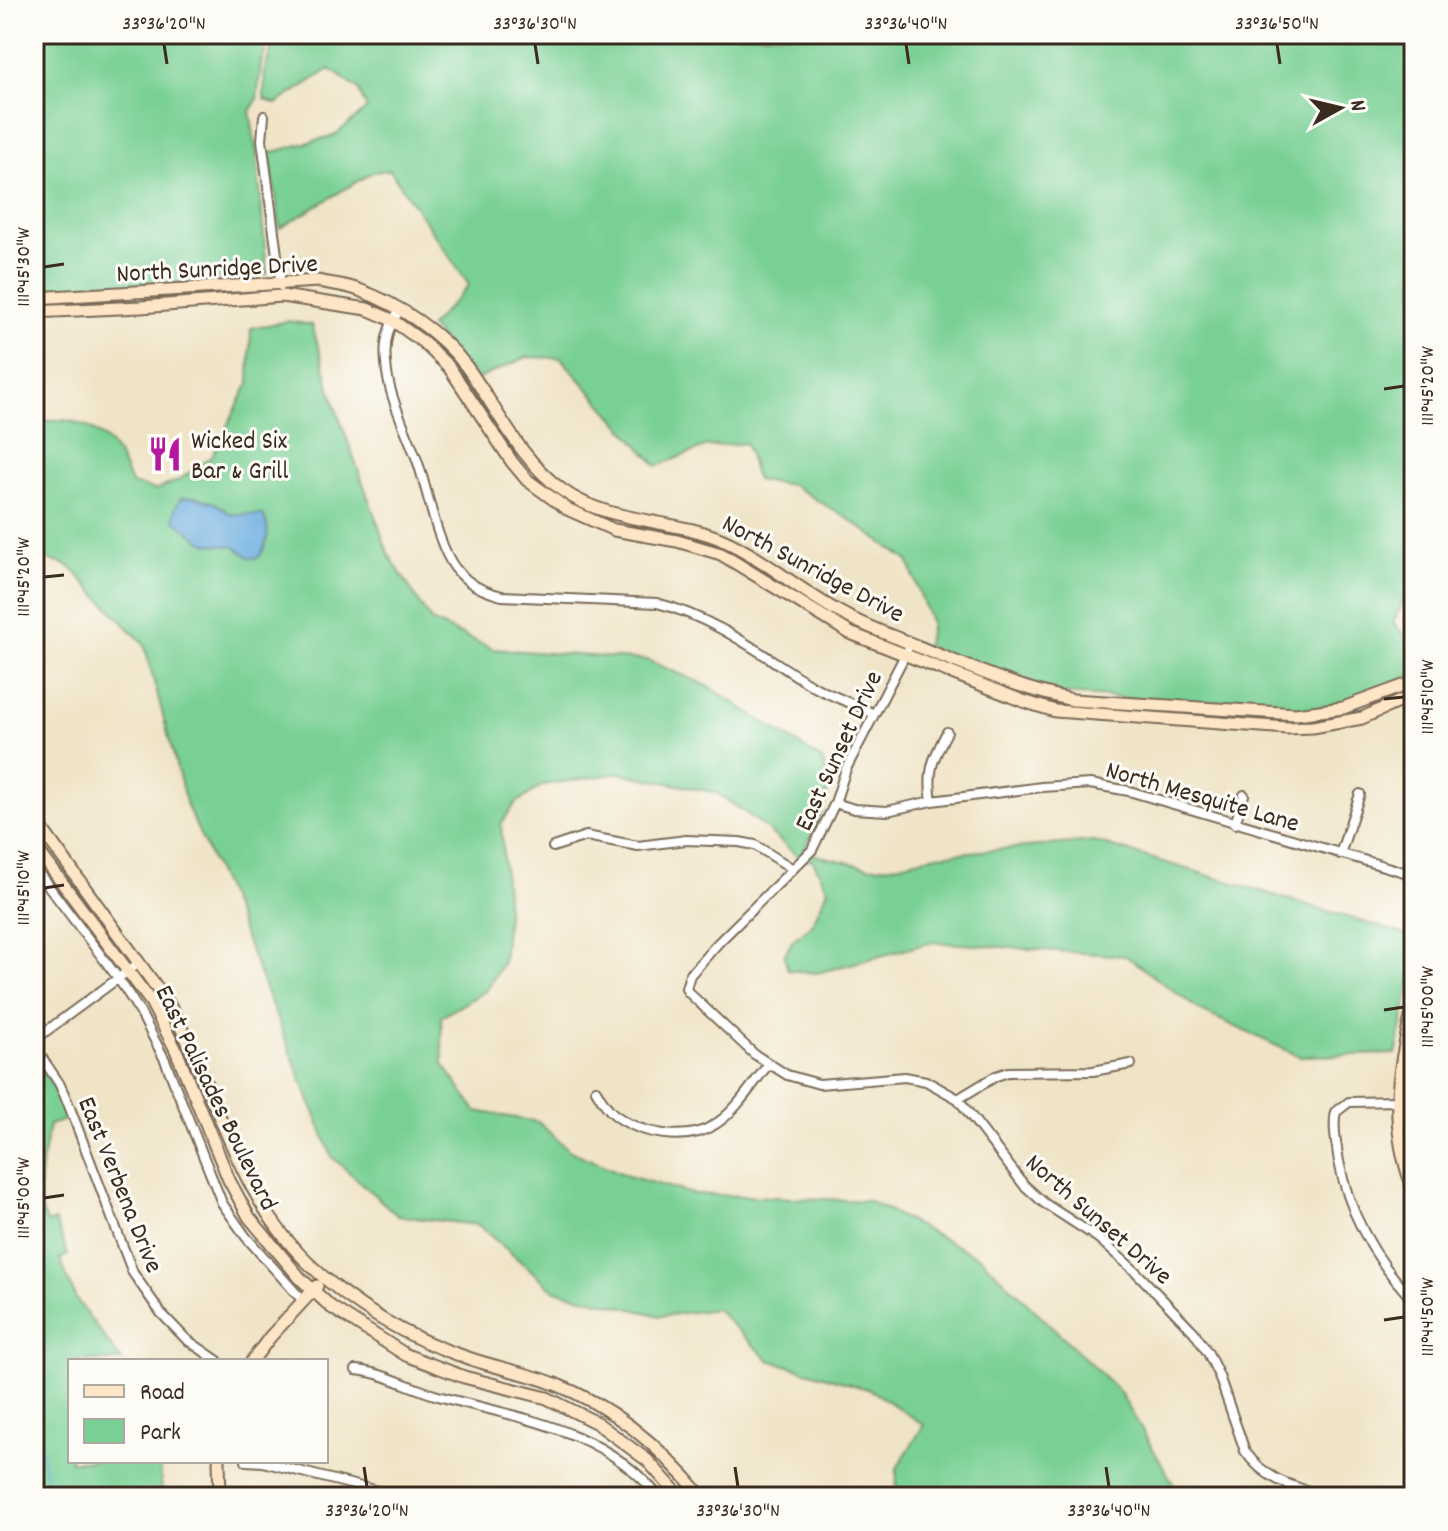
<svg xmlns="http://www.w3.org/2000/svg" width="1448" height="1531" viewBox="0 0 1448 1531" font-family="Dekko,sans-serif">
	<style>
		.green { fill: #79d095; stroke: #5a7d5a; stroke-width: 2 }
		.water { fill: #6bade0; stroke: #536c7f; stroke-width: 2 }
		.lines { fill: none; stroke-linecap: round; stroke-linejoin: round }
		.stream { stroke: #6bade0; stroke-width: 2 }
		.street-casing { stroke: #7a6b59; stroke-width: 12 }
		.secondary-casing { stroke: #7a6b59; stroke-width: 15 }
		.street { stroke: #fff; stroke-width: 8 }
		.secondary { stroke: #fee5c5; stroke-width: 11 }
		.ticks { fill: none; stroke: #3b2a1e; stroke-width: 3 }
		.labels { text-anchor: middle; stroke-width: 6; stroke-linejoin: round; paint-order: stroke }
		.street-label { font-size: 26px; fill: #3b2a1e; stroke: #fdfcf7 }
		.poi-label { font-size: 26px; fill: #3b2a1e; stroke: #fdfcf7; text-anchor: start }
		.neatline { fill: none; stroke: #3b2a1e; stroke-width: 3 }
		.ticks-label { font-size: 20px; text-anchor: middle; fill: #3b2a1e }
	</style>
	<rect width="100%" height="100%" fill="#fdfcf7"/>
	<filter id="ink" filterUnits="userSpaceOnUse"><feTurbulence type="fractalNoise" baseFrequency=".0125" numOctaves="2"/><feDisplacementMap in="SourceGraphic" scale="16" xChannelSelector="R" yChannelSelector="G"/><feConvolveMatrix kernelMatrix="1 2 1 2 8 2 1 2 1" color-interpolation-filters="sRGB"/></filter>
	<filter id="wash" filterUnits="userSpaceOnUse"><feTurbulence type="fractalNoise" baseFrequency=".006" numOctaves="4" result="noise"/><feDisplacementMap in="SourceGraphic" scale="32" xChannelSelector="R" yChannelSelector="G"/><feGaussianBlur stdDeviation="1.8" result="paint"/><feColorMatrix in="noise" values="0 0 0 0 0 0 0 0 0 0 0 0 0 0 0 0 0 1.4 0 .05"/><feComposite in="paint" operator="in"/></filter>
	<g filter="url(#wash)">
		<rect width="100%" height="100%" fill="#f0e4c7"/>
		<path class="green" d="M 34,34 L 271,34 L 261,63 L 257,100 L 250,111 L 257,155 L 267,274 L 84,292 L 34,295 Z
			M 276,34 L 1414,34 L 1414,563 L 1407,573 L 1408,592 L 1393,622 L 1414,646 L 1414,674 L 1352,702 L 1311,710 L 1049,693 L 926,646 L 931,624 L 908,561 L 850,520 L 792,485 L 756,480 L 746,443 L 705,447 L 657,466 L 561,358 L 527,357 L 478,379 L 430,327 L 469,285 L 390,170 L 373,172 L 280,228 L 270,153 L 335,135 L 367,109 L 358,89 L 330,69 L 276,104 L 264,99 L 265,69 Z
			M 288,321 L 312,325 L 335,406 L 389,555 L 431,621 L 493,649 L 647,660 L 708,686 L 822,760 C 837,797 818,820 803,852 L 868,867 L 892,866 L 937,855 L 1093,841 L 1414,937 L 1414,965 L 1396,1054 L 1299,1056 L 1201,1011 L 1126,956 L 933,942 L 817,973 L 788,970 L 784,956 L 793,940 L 811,926 L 828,890 L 813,860 L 799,857 L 758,822 L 717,793 L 620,773 L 543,785 L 515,804 L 501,824 L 507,914 L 503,962 L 487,990 L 441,1017 L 443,1064 L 476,1111 L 538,1122 L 570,1151 L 628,1176 L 693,1194 L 870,1201 L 981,1258 L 1119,1391 L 1181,1497 L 896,1497 L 897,1468 L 924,1425 L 871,1390 L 769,1360 L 716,1309 L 661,1316 L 554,1290 L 478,1225 L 398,1216 L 332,1157 L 232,905 L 187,806 L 144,644 L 69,566 L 34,555 L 34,426 C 61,413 91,423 110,444 C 120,454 125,472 132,484 L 156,490 L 179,480 L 212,456 L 249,383 L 251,328 Z
			M 34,1056 L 56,1091 L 68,1119 L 49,1125 C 44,1152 31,1200 48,1223 L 55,1221 L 68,1255 L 60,1259 L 76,1299 L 122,1361 L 70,1361 L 70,1461 L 160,1461 L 162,1497 L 34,1497 Z"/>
		<path class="water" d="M 196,497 L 217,504 L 230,514 L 263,515 C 271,528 268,546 258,558 L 250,558 L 234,546 L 209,544 L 200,540 L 174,520 L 175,509 L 181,498 Z"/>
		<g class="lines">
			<path class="stream" d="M 34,1185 L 38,1154
				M 34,1363 C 36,1413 37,1449 53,1497"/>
		</g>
	</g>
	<g filter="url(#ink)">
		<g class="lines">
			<g class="street-casing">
				<path id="street" d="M 264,116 L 262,140 L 281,286
					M 399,311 C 388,326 384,345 386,363 C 388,398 407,430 418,463 C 428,492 437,544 455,568 C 468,584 482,591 502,596 L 657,603 C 715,618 761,654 811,685 C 830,696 853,703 874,714
					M 907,651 L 846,769 L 835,803 L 812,850 L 718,943 L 690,975 L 686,988 L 688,992 L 754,1054 L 787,1075 L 819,1084 L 905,1077 L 926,1081 L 958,1099 L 1024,1185 L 1044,1203 L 1098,1238 L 1136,1272 L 1194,1332 L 1208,1353 L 1219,1376 L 1245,1451 C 1265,1481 1295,1487 1328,1497
					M 932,801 C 927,770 933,759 947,732
					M 835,803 L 854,809 L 887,811 L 932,801 L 1042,787 L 1090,784 L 1129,791 L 1414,875
					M 1235,824 L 1244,795
					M 553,847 L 586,836 L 638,846 L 686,840 L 739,842 L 755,845 L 793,869
					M 1340,854 L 1360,794
					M 34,867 L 118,978 L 140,1012 L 165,1060 L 222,1203 L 246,1237 L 303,1301
					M 34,1040 L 139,963
					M 34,1046 L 59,1083 L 68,1103 L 133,1273 L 161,1313 L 186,1339 L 218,1361
					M 596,1090 C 601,1099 607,1109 615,1115 C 640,1134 686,1143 714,1125 C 736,1112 752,1084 768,1065
					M 958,1099 L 996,1076 L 1008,1072 L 1093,1071 L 1131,1064
					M 1401,1101 L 1349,1102 L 1336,1112 C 1333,1122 1335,1132 1336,1142 C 1343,1203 1372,1257 1414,1301
					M 356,1370 C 385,1373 410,1388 438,1396 C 518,1418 603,1428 659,1497
					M 246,1461 L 263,1462 L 401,1497"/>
			</g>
			<g class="secondary-casing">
				<path id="secondary" d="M 34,298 L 318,281 C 331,284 346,285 359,290 C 398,304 442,333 466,366 C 498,409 518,458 562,490 C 608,524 672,518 723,540 C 765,559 800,591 841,613 C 866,627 893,636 919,647 C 969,667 1020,689 1073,700 L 1296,714 L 1343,708 L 1414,682
					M 34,312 L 141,307 L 282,296 L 367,309 L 392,320 L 423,342 L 449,367 L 512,462 L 527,480 L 567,509 L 614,530 L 677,541 L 721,554 L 850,633 L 1023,701 L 1055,711 L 1287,728 L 1313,727 L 1362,718 L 1414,695
					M 34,818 L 168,1003 C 218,1090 233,1190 308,1263 C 354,1307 407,1338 468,1358 C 497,1368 527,1373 555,1384 C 615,1407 662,1448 702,1497
					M 34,845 L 151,1002 L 176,1050 L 229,1180 L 249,1217 L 300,1278 L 331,1307 L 406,1355 L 464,1377 L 547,1398 L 597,1423 L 647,1460 L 680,1497
					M 1414,1005 C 1397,1072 1388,1124 1414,1191
					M 1414,1065 L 1409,1101 L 1414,1159
					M 252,1361 L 270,1337 L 317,1286
					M 219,1461 L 220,1497"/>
			</g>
			<use href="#street" class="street"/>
			<use href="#secondary" class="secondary"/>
		</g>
	</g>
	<path class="ticks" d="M 164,44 L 167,64M 535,44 L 538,64M 906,44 L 909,64M 1277,44 L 1280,64M 44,267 L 64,264M 1384,389 L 1404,386M 44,577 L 64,575M 1384,699 L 1404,697M 44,888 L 64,885M 1384,1010 L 1404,1007M 44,1198 L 64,1195M 1384,1320 L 1404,1317M 364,1467 L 367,1487M 735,1467 L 738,1487M 1106,1467 L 1109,1487"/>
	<defs>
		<g id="restaurant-bare" transform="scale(2.76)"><path d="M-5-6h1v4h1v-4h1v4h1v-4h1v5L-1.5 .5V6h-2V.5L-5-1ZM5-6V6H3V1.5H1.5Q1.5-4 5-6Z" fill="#b5179e" stroke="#fdfcf7" stroke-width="2.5" paint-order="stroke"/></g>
	</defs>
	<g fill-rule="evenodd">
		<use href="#restaurant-bare" x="165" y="454"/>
	</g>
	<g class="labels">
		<g class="street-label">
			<text transform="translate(217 267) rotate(-3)" y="9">North Sunridge Drive</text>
			<text transform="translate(814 567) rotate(28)" y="9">North Sunridge Drive</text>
			<text transform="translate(837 750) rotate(-65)" y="9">East Sunset Drive</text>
			<text transform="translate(1203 795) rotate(16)" y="9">North Mesquite Lane</text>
			<text transform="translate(218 1097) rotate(64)" y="9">East Palisades Boulevard</text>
			<text transform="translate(122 1184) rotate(68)" y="9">East Verbena Drive</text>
			<text transform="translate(1100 1218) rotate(41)" y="9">North Sunset Drive</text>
		</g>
		<g class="poi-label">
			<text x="191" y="448">Wicked Six<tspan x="191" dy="30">Bar &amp; Grill</tspan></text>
		</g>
	</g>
	<rect width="1448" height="1531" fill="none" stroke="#fdfcf7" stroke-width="88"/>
	<rect x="68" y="1359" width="260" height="104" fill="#fdfcf7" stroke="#afa8a0" stroke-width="2"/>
	<rect x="84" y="1385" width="40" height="12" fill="#fee5c5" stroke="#afa8a0" stroke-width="2"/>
	<text x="140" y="1399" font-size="24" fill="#3b2a1e">Road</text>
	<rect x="84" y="1419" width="40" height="24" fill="#79d095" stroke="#afa8a0" stroke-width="2"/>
	<text x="140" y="1439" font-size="24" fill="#3b2a1e">Park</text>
	<g transform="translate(1340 108) rotate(82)" stroke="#fdfcf7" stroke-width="6" paint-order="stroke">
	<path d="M0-6L14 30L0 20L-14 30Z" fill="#3b2a1e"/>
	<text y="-12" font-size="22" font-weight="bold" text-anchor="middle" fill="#3b2a1e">N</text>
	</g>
	<rect x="44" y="44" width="1360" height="1443" class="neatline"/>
	<g class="ticks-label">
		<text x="164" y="29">33°36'20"N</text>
		<text x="535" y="29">33°36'30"N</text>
		<text x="906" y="29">33°36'40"N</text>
		<text x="1277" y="29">33°36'50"N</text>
		<text transform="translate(22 267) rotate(-90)" y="7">111°45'30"W</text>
		<text transform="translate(1426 386) rotate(-90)" y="7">111°45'20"W</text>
		<text transform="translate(22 577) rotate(-90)" y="7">111°45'20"W</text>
		<text transform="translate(1426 697) rotate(-90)" y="7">111°45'10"W</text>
		<text transform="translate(22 888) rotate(-90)" y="7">111°45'10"W</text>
		<text transform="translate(1426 1007) rotate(-90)" y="7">111°45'00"W</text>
		<text transform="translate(22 1198) rotate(-90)" y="7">111°45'00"W</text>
		<text transform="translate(1426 1317) rotate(-90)" y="7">111°44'50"W</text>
		<text x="367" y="1516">33°36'20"N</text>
		<text x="738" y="1516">33°36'30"N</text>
		<text x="1109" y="1516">33°36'40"N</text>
	</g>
</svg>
